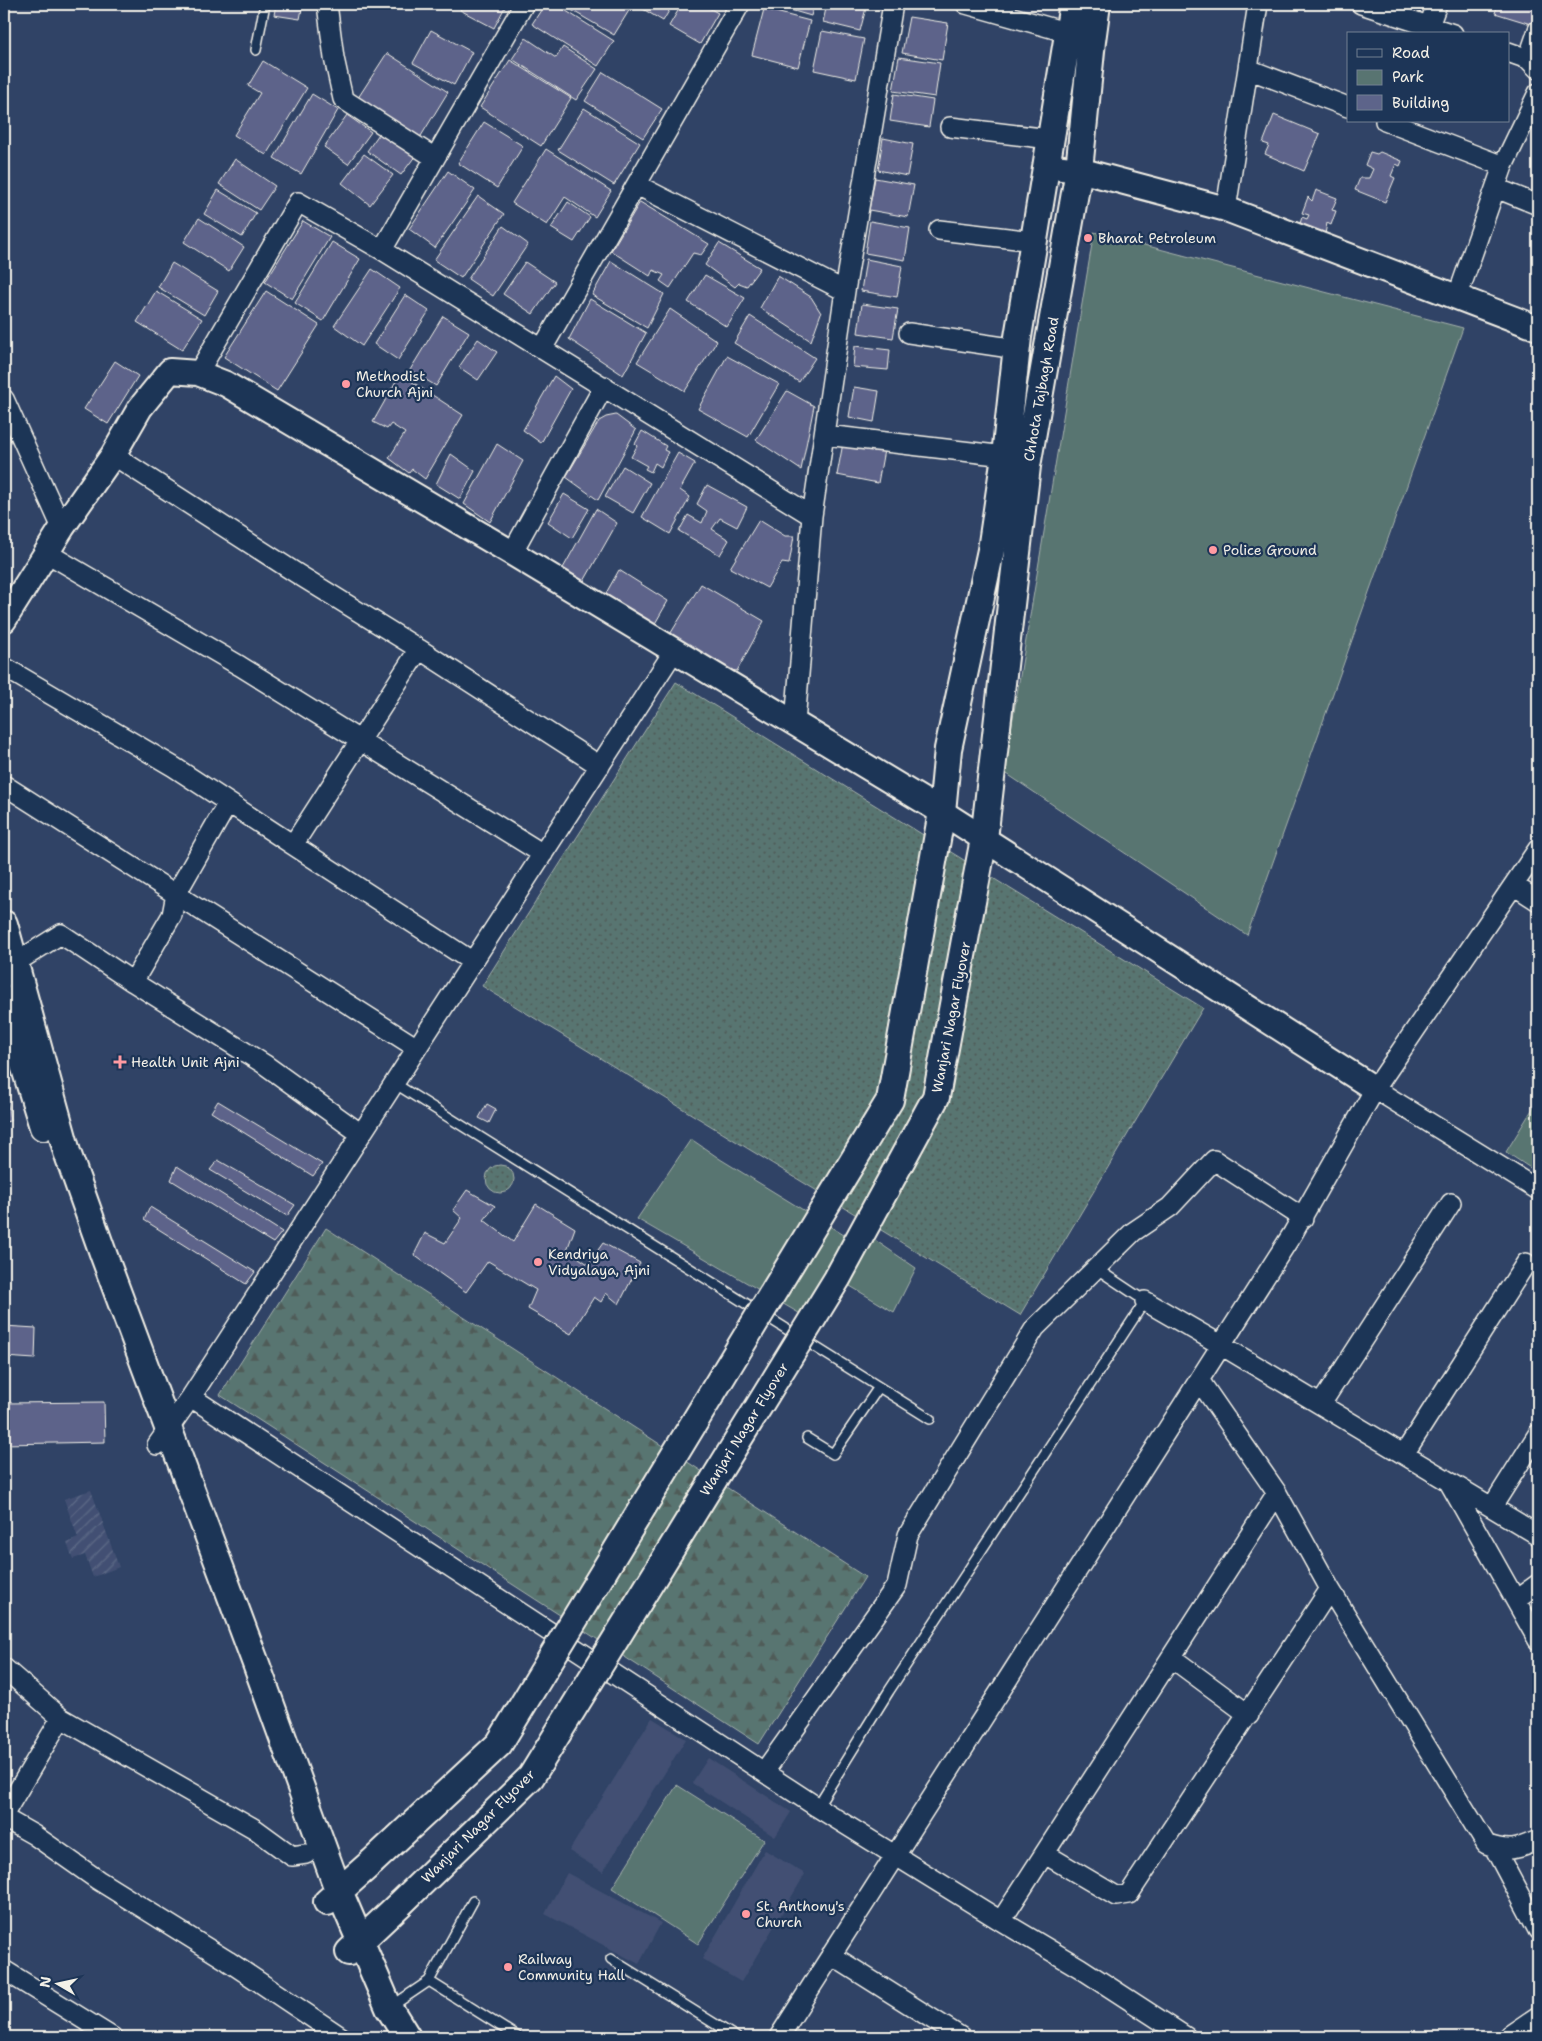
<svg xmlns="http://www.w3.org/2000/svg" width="1542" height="2041" viewBox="0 0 1542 2041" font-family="'Shantell Sans',sans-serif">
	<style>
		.built { fill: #425073 }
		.industrial { fill: url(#industrial-furrows) }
		.grass { fill: url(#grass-dots); stroke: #a6b2ac }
		.forest { fill: url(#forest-firs); stroke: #a6b2ac }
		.park { fill: #587471; stroke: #a6b2ac }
		.building { fill: #5d648a; stroke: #f4f1e8 }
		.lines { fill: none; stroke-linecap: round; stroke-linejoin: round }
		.service-casing { stroke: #f4f1e8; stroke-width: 12 }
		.minor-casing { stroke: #f4f1e8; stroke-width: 22 }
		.tertiary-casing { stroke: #f4f1e8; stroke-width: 28 }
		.secondary-casing { stroke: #f4f1e8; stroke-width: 30 }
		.service { stroke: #1d3557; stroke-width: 9 }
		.minor { stroke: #1d3557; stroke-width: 19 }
		.tertiary { stroke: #1d3557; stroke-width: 24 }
		.secondary { stroke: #1d3557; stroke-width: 26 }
		.secondary-bridge-casing { stroke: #f4f1e8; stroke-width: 30; stroke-linecap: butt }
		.secondary-bridge { stroke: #1d3557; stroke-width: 26 }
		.poi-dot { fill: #ff9aa2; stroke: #1d3557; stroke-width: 2 }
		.labels { text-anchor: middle; stroke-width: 4.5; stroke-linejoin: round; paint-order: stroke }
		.poi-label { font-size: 14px; fill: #f4f1e8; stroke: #1d3557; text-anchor: start }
		.street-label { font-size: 14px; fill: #f4f1e8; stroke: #1d3557 }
	</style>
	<defs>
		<pattern id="industrial-furrows" width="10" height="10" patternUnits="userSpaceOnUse" patternTransform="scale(1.25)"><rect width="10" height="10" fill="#425073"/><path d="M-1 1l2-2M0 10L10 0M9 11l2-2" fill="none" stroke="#5e6a87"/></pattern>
		<pattern id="grass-dots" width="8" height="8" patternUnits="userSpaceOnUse" patternTransform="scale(1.25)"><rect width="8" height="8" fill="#587471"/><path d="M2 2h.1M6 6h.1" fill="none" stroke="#505c59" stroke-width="1.8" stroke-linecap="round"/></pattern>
		<pattern id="forest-firs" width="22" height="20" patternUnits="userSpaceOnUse" patternTransform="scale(1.25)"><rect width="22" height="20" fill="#587471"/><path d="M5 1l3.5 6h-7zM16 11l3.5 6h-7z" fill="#505c59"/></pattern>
	</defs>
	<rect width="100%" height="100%" fill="#304366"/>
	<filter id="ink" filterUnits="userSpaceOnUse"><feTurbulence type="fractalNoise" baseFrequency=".02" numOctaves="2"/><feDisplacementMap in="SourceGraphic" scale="10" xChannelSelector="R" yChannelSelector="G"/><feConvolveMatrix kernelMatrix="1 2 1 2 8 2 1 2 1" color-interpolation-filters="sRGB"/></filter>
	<g filter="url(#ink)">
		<path class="built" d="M 652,1718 L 686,1739 L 603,1872 L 569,1851 Z
			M 708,1758 L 791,1812 L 775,1837 L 692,1783 Z
			M 765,1850 L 805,1874 L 741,1982 L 702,1959 Z
			M 567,1873 L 661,1923 L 639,1964 L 545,1914 Z"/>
		<path class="industrial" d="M 91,1490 L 119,1567 L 93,1577 L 85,1555 L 73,1559 L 67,1543 L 78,1538 L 64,1499 Z"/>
		<path class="grass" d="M 676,682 L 1203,1008 L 1020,1315 L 482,986 Z
			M486 1179a14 14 0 1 1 28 0a14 14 0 1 1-28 0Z"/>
		<path class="forest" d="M 326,1228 L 865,1577 L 759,1744 L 220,1395 Z"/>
		<path class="park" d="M 1094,232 L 1463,328 L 1247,935 L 1004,772 Z
			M 1538,1100 L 1538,1173 L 1506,1152 Z
			M 691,1139 L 720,1159 L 857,1243 L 866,1234 L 916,1268 L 894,1312 L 833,1276 L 804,1316 L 637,1219 Z
			M 677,1785 L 764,1840 L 698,1944 L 612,1888 Z"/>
		<path class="building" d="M 276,4 L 303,4 L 300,19 L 274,15 Z
			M 463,4 L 503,4 L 506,5 L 494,28 L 460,10 Z
			M 545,4 L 555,4 L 614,41 L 598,66 L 532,24 Z
			M 561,4 L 633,4 L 614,35 Z
			M 639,4 L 673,4 L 663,21 L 638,6 Z
			M 682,4 L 702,4 L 718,13 L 700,44 L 669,26 Z
			M 770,4 L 814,4 L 811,16 Z
			M 827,4 L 867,4 L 860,31 L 823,22 Z
			M 1498,4 L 1538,4 L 1534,25 L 1495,13 Z
			M 764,9 L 810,21 L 798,67 L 752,55 Z
			M 909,17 L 948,23 L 942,60 L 902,53 Z
			M 431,30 L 472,52 L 454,85 L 413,63 Z
			M 822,31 L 864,39 L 856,79 L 814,70 Z
			M 526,38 L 556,58 L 563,47 L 597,69 L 576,100 L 512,59 Z
			M 387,53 L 448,92 L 418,141 L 356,101 Z
			M 899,57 L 940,63 L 935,97 L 893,91 Z
			M 510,60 L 571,98 L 541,146 L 480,107 Z
			M 263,61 L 307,88 L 266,155 L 234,135 L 260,93 L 248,86 Z
			M 603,72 L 662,109 L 643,138 L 585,101 Z
			M 312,94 L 338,110 L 301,174 L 274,158 Z
			M 894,94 L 933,100 L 929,127 L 890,121 Z
			M 584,108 L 640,143 L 614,185 L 558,150 Z
			M 347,115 L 371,132 L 348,164 L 324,147 Z
			M 1274,115 L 1320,134 L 1304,171 L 1265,154 L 1269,145 L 1263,143 Z
			M 484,122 L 523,146 L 497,188 L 458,163 Z
			M 381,131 L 416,155 L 401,175 L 367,151 Z
			M 883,138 L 913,144 L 907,176 L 878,170 Z
			M 546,149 L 611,191 L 595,217 L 565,197 L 547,225 L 512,203 Z
			M 1370,152 L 1377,154 L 1380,152 L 1402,161 L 1400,166 L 1396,164 L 1391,176 L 1395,178 L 1385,202 L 1355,190 L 1360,178 L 1369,178 L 1373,169 L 1365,165 Z
			M 364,154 L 393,175 L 370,205 L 342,183 Z
			M 235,159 L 275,186 L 259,210 L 219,184 Z
			M 448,171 L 475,190 L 435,248 L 409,229 Z
			M 875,178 L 914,185 L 908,217 L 869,210 Z
			M 218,190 L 256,213 L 242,237 L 204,214 Z
			M 1316,190 L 1337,198 L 1332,210 L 1336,211 L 1331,225 L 1327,223 L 1324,240 L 1298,230 L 1302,217 L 1307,219 L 1309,215 L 1302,213 L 1308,197 L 1312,201 Z
			M 478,196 L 504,214 L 461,278 L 434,260 Z
			M 568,202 L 590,217 L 574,242 L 551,228 Z
			M 640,202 L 709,244 L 701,255 L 693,253 L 670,288 L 660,281 L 664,275 L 653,270 L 650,276 L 611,251 Z
			M 199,218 L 244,247 L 229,271 L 184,242 Z
			M 303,221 L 330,237 L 292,299 L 265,282 Z
			M 870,221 L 910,228 L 905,260 L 865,253 Z
			M 503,226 L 528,244 L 493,296 L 468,279 Z
			M 332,242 L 360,259 L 323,321 L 295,303 Z
			M 719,243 L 760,268 L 747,286 L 739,283 L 735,287 L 705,265 Z
			M 866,259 L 902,266 L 897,297 L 861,291 Z
			M 611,261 L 664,294 L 647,328 L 592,295 Z
			M 525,262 L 555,282 L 533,314 L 503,294 Z
			M 172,263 L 218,291 L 204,315 L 158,287 Z
			M 372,269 L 400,288 L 362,346 L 334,326 Z
			M 705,275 L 745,298 L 727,327 L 688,302 Z
			M 778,276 L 811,297 L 821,313 L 811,341 L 760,308 Z
			M 156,291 L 202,319 L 182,350 L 137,322 Z
			M 266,291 L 319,325 L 277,391 L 224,357 Z
			M 405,295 L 429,311 L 398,360 L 374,344 Z
			M 590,299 L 646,333 L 623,375 L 569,339 Z
			M 862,304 L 898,309 L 893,338 L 858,333 Z
			M 670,309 L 717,341 L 685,391 L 637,362 Z
			M 443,316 L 469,332 L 436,386 L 410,370 Z
			M 750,316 L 815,358 L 799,382 L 734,343 Z
			M 478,339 L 497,352 L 478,380 L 459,367 Z
			M 855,346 L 890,350 L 888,370 L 853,367 Z
			M 727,356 L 779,384 L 748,437 L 698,409 Z
			M 115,361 L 138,376 L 108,424 L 84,409 Z
			M 400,374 L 463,415 L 425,479 L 412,469 L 409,473 L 389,458 L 405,433 L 391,424 L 387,429 L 373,422 Z
			M 554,376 L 571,389 L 541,443 L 523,430 Z
			M 854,387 L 879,391 L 874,422 L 849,417 Z
			M 787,391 L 814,406 L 801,470 L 756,440 Z
			M 616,415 L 636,430 L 598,500 L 566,477 L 599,421 L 606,417 Z
			M 642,431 L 666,446 L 664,450 L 668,452 L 661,467 L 655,463 L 651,472 L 645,469 L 647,466 L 631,457 L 637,446 L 635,444 Z
			M 843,443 L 884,450 L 878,483 L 837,475 Z
			M 497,444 L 523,461 L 490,522 L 464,504 Z
			M 678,453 L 695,463 L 680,490 L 690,497 L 670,534 L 642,517 Z
			M 451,454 L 475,471 L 460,499 L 436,484 Z
			M 623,466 L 650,483 L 633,513 L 605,497 Z
			M 707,485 L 747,507 L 737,527 L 720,518 L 712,529 L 729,540 L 720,555 L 679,531 L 688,515 L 702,523 L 707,511 L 697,504 Z
			M 564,494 L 589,509 L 572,538 L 548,522 Z
			M 596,509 L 617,523 L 583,583 L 562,570 Z
			M 759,520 L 785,536 L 794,536 L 789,564 L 782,563 L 767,588 L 730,568 Z
			M 619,570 L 668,601 L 653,627 L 605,595 Z
			M 701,584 L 764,621 L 737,671 L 723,669 L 669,636 Z
			M 4,1076 L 10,1121 L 4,1122 Z
			M 218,1101 L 322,1164 L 313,1176 L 211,1112 Z
			M 487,1104 L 496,1109 L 489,1123 L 479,1118 Z
			M 218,1160 L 295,1205 L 287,1216 L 210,1170 Z
			M 177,1166 L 282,1232 L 273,1243 L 171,1180 Z
			M 467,1190 L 495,1206 L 484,1220 L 513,1242 L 536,1204 L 575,1228 L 567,1250 L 588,1264 L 603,1243 L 640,1263 L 619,1304 L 606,1293 L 601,1302 L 594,1297 L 571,1334 L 528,1309 L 536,1290 L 488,1261 L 466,1292 L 414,1255 L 425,1233 L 445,1243 L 462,1218 L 453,1210 Z
			M 150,1207 L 255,1272 L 246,1284 L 144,1220 Z
			M 4,1326 L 36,1328 L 35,1359 L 4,1357 Z
			M 104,1402 L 105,1442 L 4,1444 L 4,1403 Z"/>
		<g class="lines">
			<g class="service-casing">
				<path id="service" d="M 256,50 L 265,4
					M 394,1083 L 930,1419
					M 807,1438 L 833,1454 L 879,1387
					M 817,1807 L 889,1691 L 1145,1301 L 1097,1269
					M 473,1901 L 429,1981 L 518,2037
					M 611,1959 L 736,2037
					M 392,2006 L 429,1981"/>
			</g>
			<g class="minor-casing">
				<path id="minor" d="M 327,4 L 334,58 L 343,99 L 435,158
					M 966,4 L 1069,33
					M 1361,4 L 1453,34
					M 1429,26 L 1437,4
					M 1508,52 L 1528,59 L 1538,69
					M 1528,59 L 1538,30
					M 1248,69 L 1348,107
					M 1385,121 L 1503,166 L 1538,93
					M 950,127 L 1050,139
					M 637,185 L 845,291
					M 1496,188 L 1538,205
					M 1226,209 L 1258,4
					M 939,230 L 1034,241
					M 382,250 L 524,4
					M 1457,298 L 1503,166
					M 909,333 L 1017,349
					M 542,349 L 740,4
					M 198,373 L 298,202 L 382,250 L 812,516 L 845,291 L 893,4
					M 4,399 L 62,528
					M 826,435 L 1005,456
					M 113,455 L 296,573 L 419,649
					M 47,553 L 240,666 L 543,854
					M 512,553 L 604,386
					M 4,667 L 174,767 L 293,845 L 419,649 L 600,766
					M 795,723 L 812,516
					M 4,785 L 417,1048
					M 228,803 L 176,894 L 172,915 L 133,982 L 264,1064 L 361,1134
					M 293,845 L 473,962
					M 1515,886 L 1538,901
					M 15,963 L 61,934 L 133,982
					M 1375,1089 L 1538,1190
					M 1145,1301 L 1221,1345 L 1538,1535
					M 191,1397 L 817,1807 L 1001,1921 L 1080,1968 L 1186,2037
					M 1321,1404 L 1451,1203
					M 157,1445 L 191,1397 L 674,651
					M 1404,1454 L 1526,1263
					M 1449,1482 L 1538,1640
					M 1277,1493 L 1330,1589 L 1486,1844 C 1509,1853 1517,1849 1538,1840
					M 1492,1507 L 1538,1434
					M 1516,1600 L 1538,1584
					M 1172,1658 L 1249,1715
					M 4,1668 L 61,1718
					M 764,1772 L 897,1585 L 908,1535 L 1035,1328 L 1133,1232 L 1170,1207 L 1214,1160 L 1303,1218
					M 4,1814 L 61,1718 L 255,1829 L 292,1856 L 306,1854
					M 4,1818 L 34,1835 L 98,1880 L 228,1961 L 341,2037
					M 1494,1847 L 1538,1930
					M 1045,1854 L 1116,1896 L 1129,1894 L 1330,1589
					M 1001,1921 L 1277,1493 L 1199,1380
					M 831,1955 L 961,2037
					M 4,1970 L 112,2037
					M 779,2037 L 1293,1233 L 1375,1089 L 1538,849
					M 1507,2037 L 1538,2016"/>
			</g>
			<g class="tertiary-casing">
				<path id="tertiary" d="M 1046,166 L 1079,170 L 1226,209 L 1538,328
					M 4,620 L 62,528 L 113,455 L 140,408 L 170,371 L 198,373 L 226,384 L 512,553 L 942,812 L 1375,1089"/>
			</g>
			<g class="secondary-casing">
				<path id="secondary" d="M 929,884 L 942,812 L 948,749 L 991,550 L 1005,456 L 1018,337 L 1073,4
					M 971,907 L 984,839 L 1027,466 L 1079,170 L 1092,41 L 1097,4
					M 4,924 L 67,1152 L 104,1256 L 255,1661 L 336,1884 L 389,2008 L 407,2037
					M 4,1000 L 43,1127
					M 327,1902 L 371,1863
					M 349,1952 L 400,1904"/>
			</g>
			<use href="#service" class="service"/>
			<use href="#minor" class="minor"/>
			<use href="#tertiary" class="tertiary"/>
			<use href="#secondary" class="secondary"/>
			<g class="secondary-bridge-casing">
				<path id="secondary-bridge" d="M 371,1863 L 499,1744 L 890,1100 L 929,884
					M 400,1904 L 531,1777 L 837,1279 L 936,1097 L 971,907"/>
			</g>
			<use href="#secondary-bridge" class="secondary-bridge"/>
		</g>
	</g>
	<g class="poi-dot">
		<circle cx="1088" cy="238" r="5"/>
		<circle cx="346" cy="384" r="5"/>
		<circle cx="1213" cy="550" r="5"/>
		<path d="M117.5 1054.5h5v5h5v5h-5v5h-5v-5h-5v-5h5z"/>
		<circle cx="538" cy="1262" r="5"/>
		<circle cx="746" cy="1914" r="5"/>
		<circle cx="508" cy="1967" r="5"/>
	</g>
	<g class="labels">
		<g class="poi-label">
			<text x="1098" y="243">Bharat Petroleum</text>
			<text x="356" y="381">Methodist<tspan x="356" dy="16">Church Ajni</tspan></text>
			<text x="1223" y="555">Police Ground</text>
			<text x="131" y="1067">Health Unit Ajni</text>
			<text x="548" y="1259">Kendriya<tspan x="548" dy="16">Vidyalaya, Ajni</tspan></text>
			<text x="756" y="1911">St. Anthony's<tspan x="756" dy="16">Church</tspan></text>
			<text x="518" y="1964">Railway<tspan x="518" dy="16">Community Hall</tspan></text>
		</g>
		<g class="street-label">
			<text transform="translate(1041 389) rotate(-80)" y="5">Chhota Tajbagh Road</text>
			<text transform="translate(951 1017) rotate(-79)" y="5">Wanjari Nagar Flyover</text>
			<text transform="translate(744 1429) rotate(-58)" y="5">Wanjari Nagar Flyover</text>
			<text transform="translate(478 1826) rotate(-45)" y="5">Wanjari Nagar Flyover</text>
		</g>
	</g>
	<rect width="1542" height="2041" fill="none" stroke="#1d3557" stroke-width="20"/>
	<rect x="10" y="10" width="1522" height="2021" fill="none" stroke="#f4f1e8" stroke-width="2" filter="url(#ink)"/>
	<rect x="1347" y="32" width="162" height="90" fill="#1d3557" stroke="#738091"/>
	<rect x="1357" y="49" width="25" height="8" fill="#1d3557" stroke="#738091"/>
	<text x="1392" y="58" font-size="15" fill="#f4f1e8">Road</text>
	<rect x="1357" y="70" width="25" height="15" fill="#587471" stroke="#738091"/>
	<text x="1392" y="82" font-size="15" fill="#f4f1e8">Park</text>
	<rect x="1357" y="95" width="25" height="15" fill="#5d648a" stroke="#738091"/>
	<text x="1392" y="108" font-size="15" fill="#f4f1e8">Building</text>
	<g transform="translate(58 1984) rotate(279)" stroke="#1d3557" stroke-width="4" paint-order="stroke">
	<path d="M0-4L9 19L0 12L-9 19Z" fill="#f4f1e8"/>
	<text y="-8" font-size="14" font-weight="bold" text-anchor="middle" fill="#f4f1e8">N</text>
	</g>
</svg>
